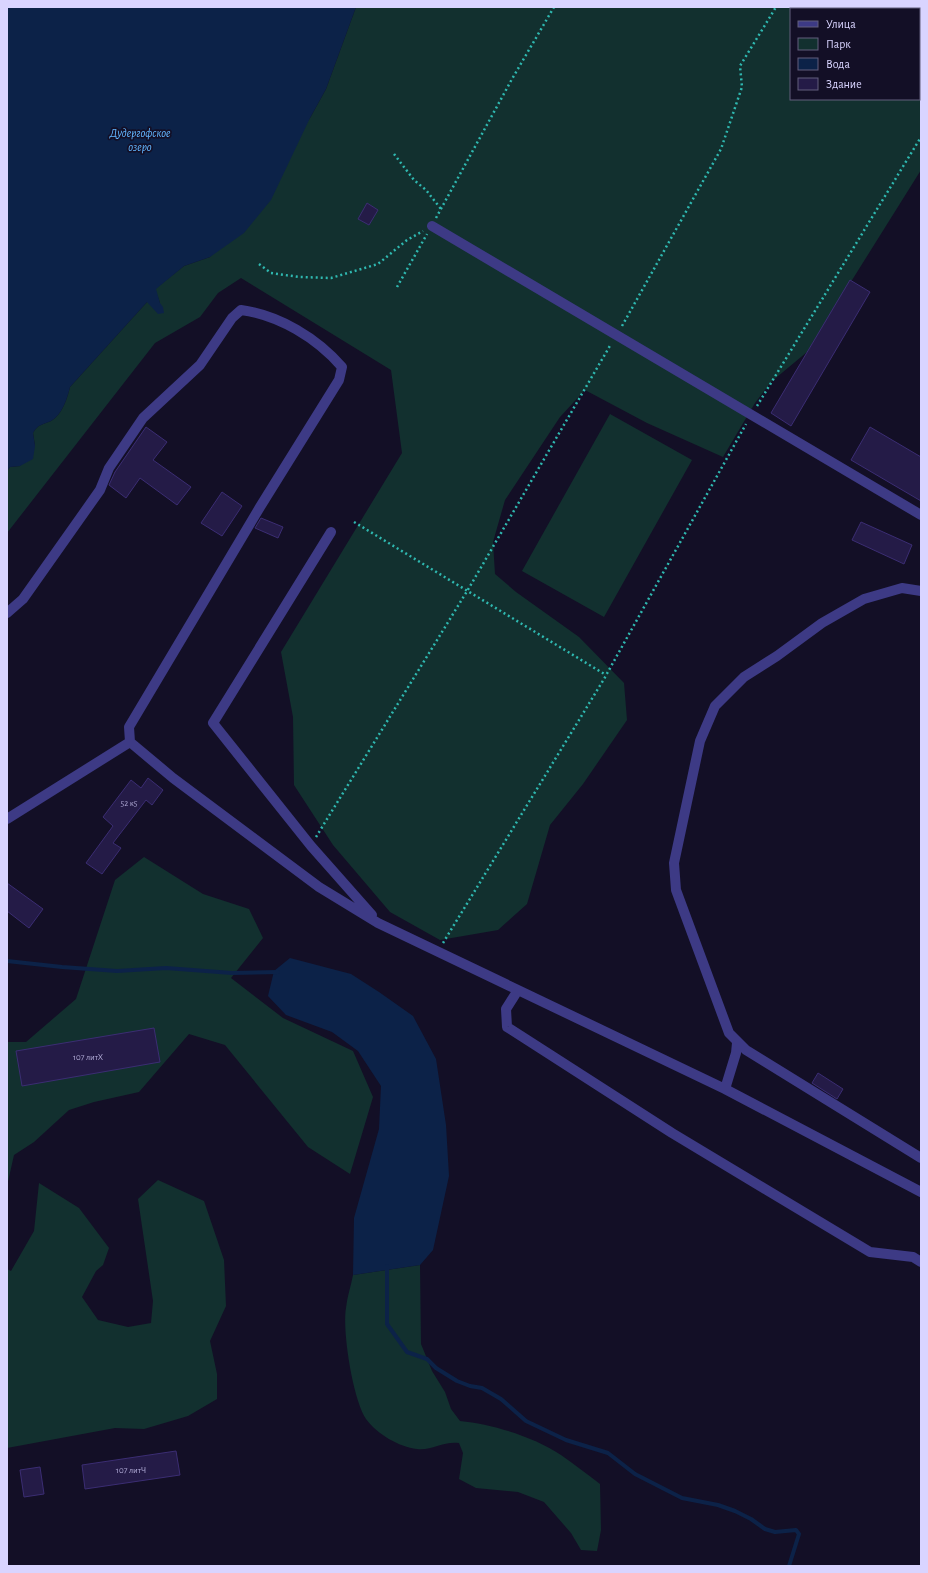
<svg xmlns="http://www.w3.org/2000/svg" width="928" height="1573" viewBox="0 0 928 1573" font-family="'Alegreya Sans',sans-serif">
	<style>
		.green { fill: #12302f; fill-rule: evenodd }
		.water { fill: #0c2248 }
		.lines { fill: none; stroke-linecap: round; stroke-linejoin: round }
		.stream { stroke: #0c2248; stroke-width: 4 }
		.building { fill: #241b47; stroke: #3b2d73 }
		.path { stroke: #2fb8b0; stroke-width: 2.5; stroke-dasharray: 2 3; stroke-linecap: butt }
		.minor { stroke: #3d3a85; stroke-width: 10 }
		.labels { text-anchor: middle; stroke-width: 3.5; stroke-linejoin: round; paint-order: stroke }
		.number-label { font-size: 9px; fill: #aca6d1 }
		.water-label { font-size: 12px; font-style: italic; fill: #62b6ff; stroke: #130f26 }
	</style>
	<rect width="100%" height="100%" fill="#130f26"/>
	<path class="green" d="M 356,7 L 921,7 L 921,170 L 807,352 L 771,382 L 755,403 L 723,457 L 647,423 L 585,390 L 560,417 L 505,500 L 493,542 L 495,574 L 516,592 L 579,637 L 624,683 L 627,720 L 583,784 L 550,825 L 527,904 L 498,930 L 440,940 L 390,912 L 333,845 L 294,785 L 293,717 L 281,652 L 402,453 L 391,370 L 241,278 L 218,293 L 200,317 L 155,343 L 7,533 L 7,471 L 10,467 L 20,466 L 35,446 L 33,433 C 38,424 42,425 51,421 C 62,415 67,399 70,387 L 147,302 L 160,303 L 155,289 L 184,266 L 210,257 L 310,118 L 326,89 ZM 791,9 L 919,9 L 919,99 L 791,99 Z
		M 610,414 L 692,460 L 604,617 L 522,571 Z
		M 144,857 L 203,894 L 249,909 L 263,938 L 231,978 L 283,1018 L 353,1051 L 373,1097 L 350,1174 L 308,1147 L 225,1045 L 189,1034 L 139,1092 L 94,1102 L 69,1110 L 34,1142 L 14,1155 L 7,1186 L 7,1042 L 26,1042 L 76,999 L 115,880 Z
		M 158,1180 L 204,1201 L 224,1260 L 226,1306 L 210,1341 L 217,1374 L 217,1399 L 188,1416 L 144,1429 L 115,1428 L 7,1448 L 7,1269 L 11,1271 L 34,1231 L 39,1183 L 79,1208 L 109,1248 L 103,1265 L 96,1271 L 82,1297 L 98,1320 L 128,1327 L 151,1323 L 153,1301 L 138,1199 Z
		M 420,1265 L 421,1344 L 432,1371 L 445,1392 L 451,1409 L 460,1421 C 492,1424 534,1437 561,1455 C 574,1464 587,1474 600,1484 L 601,1530 L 597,1551 L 581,1550 L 571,1533 L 544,1502 L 518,1492 L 476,1488 L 459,1479 L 463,1453 L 459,1443 C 443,1441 431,1451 417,1449 C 399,1447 377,1434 366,1419 C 353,1400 342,1331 346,1308 C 347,1297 351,1286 353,1275 Z"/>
	<path class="water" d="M 7,7 L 356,7 L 326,89 L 310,118 L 271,200 L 244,233 L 210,257 L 184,266 L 156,289 L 160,303 L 163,307 L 164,313 L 158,314 L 147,302 L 70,387 C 67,399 62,415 51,421 C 42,425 38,424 33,433 L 35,446 L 33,459 L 20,466 L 10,467 L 7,471 Z
		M 290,958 L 351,974 L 379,992 L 413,1016 L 436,1059 L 446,1125 L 449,1176 L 433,1250 L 420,1265 L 353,1275 L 354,1218 L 379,1129 L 381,1086 L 358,1051 L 332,1032 L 286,1015 L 268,996 L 274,971 Z"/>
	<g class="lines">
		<path class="stream" d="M 7,961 L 62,967 L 117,971 L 166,968 L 232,973 L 278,972
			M 387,1266 L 387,1324 L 407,1352 L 427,1359 L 436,1368 L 457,1381 L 470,1386 L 482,1388 L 501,1399 L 526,1421 L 566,1440 L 608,1453 L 635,1474 L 682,1498 L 718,1505 L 735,1511 L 751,1519 L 765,1529 L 775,1532 L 796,1530 L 799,1534 L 789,1566"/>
	</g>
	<path class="building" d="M 367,203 L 378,210 L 369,225 L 358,219 Z
		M 850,280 L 870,292 L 791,426 L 771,413 Z
		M 146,427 L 167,442 L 153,460 L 191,487 L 177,505 L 140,478 L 126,498 L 109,485 L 115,472 Z
		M 870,427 L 921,457 L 921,501 L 851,460 Z
		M 222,492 L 242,506 L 222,536 L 201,523 Z
		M 261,518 L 283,527 L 278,538 L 255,528 Z
		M 861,522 L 912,545 L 904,564 L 852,540 Z
		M 148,778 L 163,790 L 152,805 L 146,800 L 113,843 L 121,848 L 102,874 L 86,863 L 113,826 L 103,817 L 131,780 L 141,788 Z
		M 7,883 L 43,909 L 29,928 L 7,911 Z
		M 154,1028 L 160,1062 L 22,1086 L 16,1051 Z
		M 818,1073 L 843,1089 L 837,1099 L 812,1083 Z
		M 176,1451 L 180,1475 L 85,1489 L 82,1465 Z
		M 40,1467 L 44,1494 L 24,1497 L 20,1470 Z"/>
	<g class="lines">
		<path class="path" d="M 394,154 L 414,180 L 426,190 L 441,209
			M 436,218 L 512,79 L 554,7
			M 259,264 L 271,273 L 299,277 L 331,278 L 378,264 L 407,240 L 423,231
			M 397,287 L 427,234
			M 622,326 L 721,149 L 742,87 L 740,66 L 776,7
			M 757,406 L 921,137
			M 354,522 L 606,675
			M 316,837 L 469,588 L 611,344
			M 443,943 L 604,679 L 746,424"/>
		<path class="minor" d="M 432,226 L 921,515
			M 331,532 L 213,723 L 311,846 L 372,915
			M 921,591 L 902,588 L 864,599 L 822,623 L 777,656 L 744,677 L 715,706 L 700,741 L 674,863 L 676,890 L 729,1033 L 746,1050 L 921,1158
			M 7,613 L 23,599 L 100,490 L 109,468 L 143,418 L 200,365 L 232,318 L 241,310 C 279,315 317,338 342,367 L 339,380 L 260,507 L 129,727 L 130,742 L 173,778 L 319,887 L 378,923 L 725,1089 L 921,1192
			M 7,819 L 130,742
			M 518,990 L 506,1009 L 507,1027 L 672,1133 L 870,1252 L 913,1257 L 921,1262
			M 725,1089 L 736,1053 L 737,1043"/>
	</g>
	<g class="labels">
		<g class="number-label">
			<text x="129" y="806">52 к5</text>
			<text x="88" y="1060">107 литХ</text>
			<text x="131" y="1473">107 литЧ</text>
		</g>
		<g class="water-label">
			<text x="140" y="137">Дудергофское<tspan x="140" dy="14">озеро</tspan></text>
		</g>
	</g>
	<rect width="928" height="1573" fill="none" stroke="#d9d4ff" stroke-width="16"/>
	<rect x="790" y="8" width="130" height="92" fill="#130f26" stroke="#625e7d"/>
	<rect x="798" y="21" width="20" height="6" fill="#3d3a85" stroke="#625e7d"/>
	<text x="826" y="28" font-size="12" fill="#d9d4ff">Улица</text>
	<rect x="798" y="38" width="20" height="12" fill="#12302f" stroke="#625e7d"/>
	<text x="826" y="48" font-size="12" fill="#d9d4ff">Парк</text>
	<rect x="798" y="58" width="20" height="12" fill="#0c2248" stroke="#625e7d"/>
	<text x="826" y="68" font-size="12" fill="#d9d4ff">Вода</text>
	<rect x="798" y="78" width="20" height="12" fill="#241b47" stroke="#625e7d"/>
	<text x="826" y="88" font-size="12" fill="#d9d4ff">Здание</text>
</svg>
